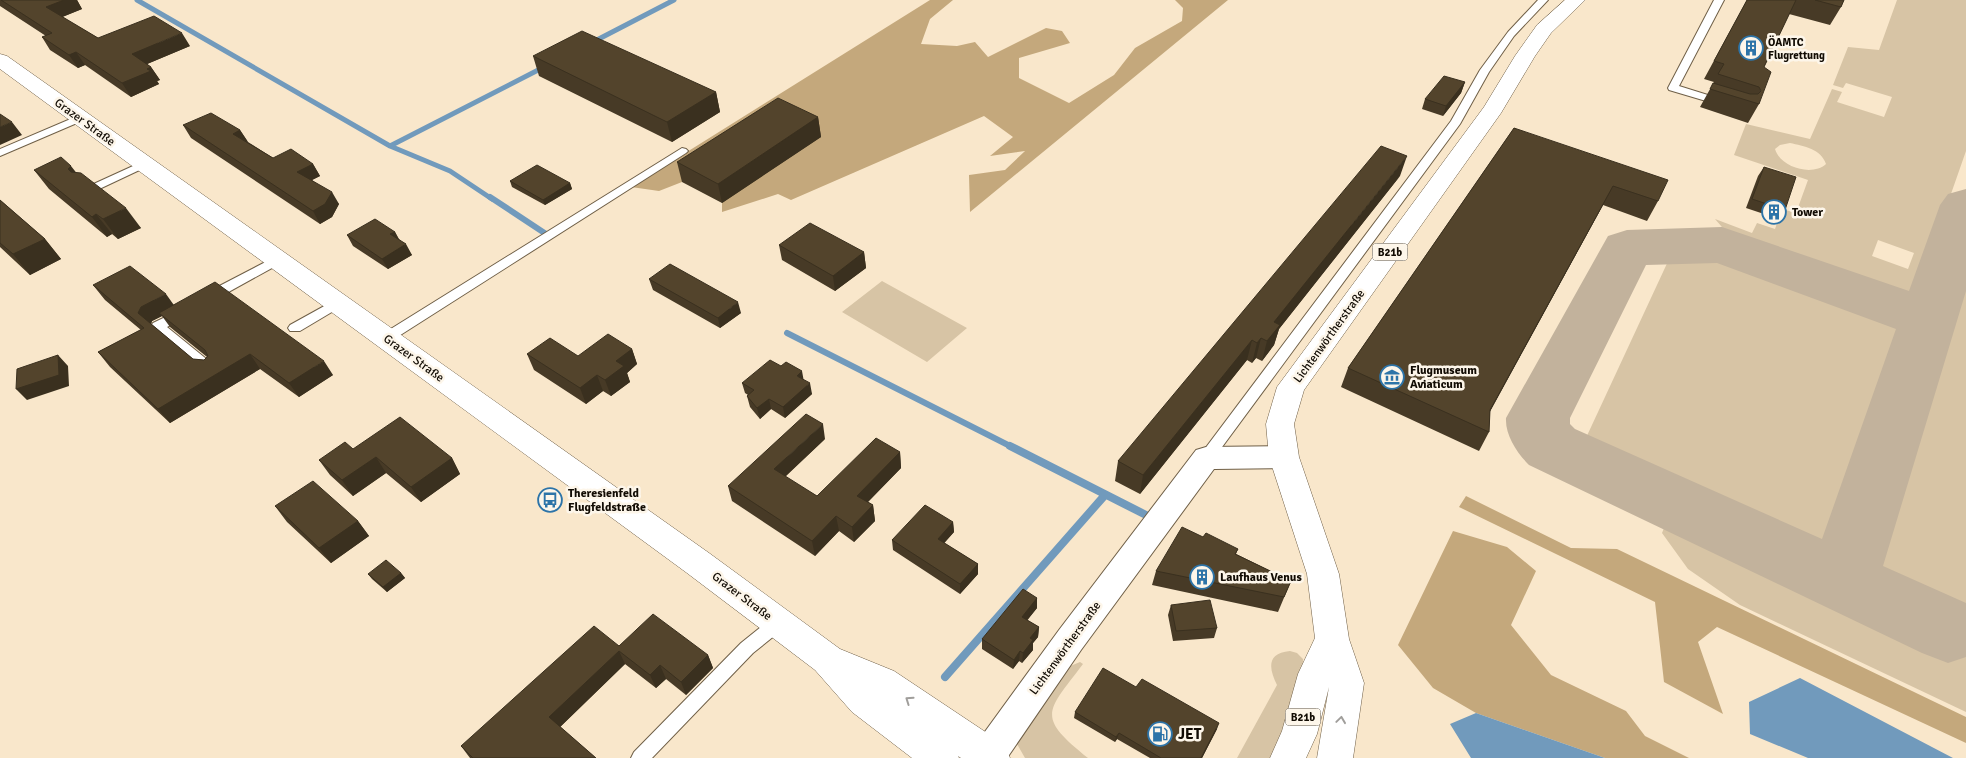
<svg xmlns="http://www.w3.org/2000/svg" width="1966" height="758" viewBox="0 0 1966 758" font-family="Signika,sans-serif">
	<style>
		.green { fill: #d7c4a5; fill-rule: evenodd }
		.forest { fill: #c4a87c }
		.water { fill: #719abc }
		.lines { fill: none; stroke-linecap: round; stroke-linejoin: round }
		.stream-far2 { stroke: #719abc; stroke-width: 5 }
		.stream-far1 { stroke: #719abc; stroke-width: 6 }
		.stream { stroke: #719abc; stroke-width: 8 }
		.taxiway { fill: #c2b29c; fill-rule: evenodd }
		.lane-casing { stroke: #6f5f47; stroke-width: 2 }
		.street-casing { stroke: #6f5f47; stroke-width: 2 }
		.secondary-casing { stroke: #6f5f47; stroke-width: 1 }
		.primary-casing { stroke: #6f5f47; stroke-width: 1 }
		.lane { fill: #fff; fill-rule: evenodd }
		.street { fill: #fff; fill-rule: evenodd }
		.secondary { fill: #fff; fill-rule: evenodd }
		.primary { fill: #fff; fill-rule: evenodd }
		.wall { fill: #473a26; fill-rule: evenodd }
		.shaded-wall { fill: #3a301f }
		.building { fill: #53442c; stroke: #3a301f }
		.oneway { stroke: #a09e9b }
		.labels { text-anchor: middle; stroke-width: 5; stroke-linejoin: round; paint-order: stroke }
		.far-poi-label { font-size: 11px; font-weight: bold; fill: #120c04; stroke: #fdf6ea; text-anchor: start }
		.shield { fill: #fdf6ea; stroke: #585249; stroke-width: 1 }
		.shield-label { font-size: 11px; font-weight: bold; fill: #120c04 }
		.street-label { font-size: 12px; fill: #120c04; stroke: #fdf6ea }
		.poi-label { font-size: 12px; font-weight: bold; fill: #120c04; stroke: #fdf6ea; text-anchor: start }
		.near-poi-label { font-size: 15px; font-weight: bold; fill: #120c04; stroke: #fdf6ea; text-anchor: start }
	</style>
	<rect width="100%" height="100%" fill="#f9e7cb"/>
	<path class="green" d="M 1897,0 L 1966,0 L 1966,151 L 1917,291 C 1906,297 1897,296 1885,294 L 1734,241 L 1715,219 L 1752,233 L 1757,223 L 1775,229 L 1782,209 L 1796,213 L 1808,180 L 1734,155 L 1746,124 L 1810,139 L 1832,89 L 1842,92 L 1837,102 L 1884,117 L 1892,97 L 1846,83 L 1843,88 L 1833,85 L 1848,47 L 1879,50 ZM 1790,143 C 1804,146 1821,149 1826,164 C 1812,177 1780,167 1775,149 L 1780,145 ZM 1878,240 L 1914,253 L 1908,269 L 1872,256 Z
		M 1724,255 L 1874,309 C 1887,316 1896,322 1902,335 L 1831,536 C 1815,547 1805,545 1787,541 L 1684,493 L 1678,488 L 1679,483 L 1585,440 L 1670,257 Z
		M 1966,261 L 1966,712 L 1740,605 L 1688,569 L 1662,533 L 1669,516 L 1675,517 L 1960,650 L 1964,624 C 1935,605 1877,595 1875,553 Z
		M 882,281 L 967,328 L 927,362 L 842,312 Z
		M 1290,651 L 1297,653 L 1303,659 C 1303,693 1285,727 1273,758 L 1237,758 L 1277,685 C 1269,669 1266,653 1290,651 Z
		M 1080,662 L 1083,664 C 1046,713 1036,716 1088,758 L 1025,758 L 1017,744 L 1018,732 L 1068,667 Z"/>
	<path class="forest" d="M 930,0 L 953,0 L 930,19 L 921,44 L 957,46 L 975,42 L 988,57 L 1046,28 L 1062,31 L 1070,43 L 1019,58 L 1019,78 L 1069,103 L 1114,75 L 1135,48 L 1182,21 L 1183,8 L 1175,0 L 1228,0 L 970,212 L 969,175 L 1005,170 L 1025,151 L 990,156 L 1013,137 L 984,116 L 791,200 L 778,194 L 722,212 L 722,203 L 781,118 L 682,182 L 659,191 L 631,187 Z
		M 1466,496 L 1571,548 L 1617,549 L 1966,717 L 1966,743 L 1717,627 L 1698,642 L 1723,714 L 1664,682 L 1655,602 L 1459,507 Z
		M 1453,531 L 1507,547 L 1536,571 L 1511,625 L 1551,675 L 1626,711 L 1645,736 L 1689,758 L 1605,758 L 1476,713 L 1433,688 L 1398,645 Z"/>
	<path class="water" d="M 1800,678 L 1953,758 L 1808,758 L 1750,734 L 1749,702 Z
		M 1476,713 L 1605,758 L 1471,758 L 1450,724 Z"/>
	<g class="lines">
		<path class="stream-far2" d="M 137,0 L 390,146 L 546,66
			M 591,43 L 674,0
			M 390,146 L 450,171 L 492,199"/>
		<path class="stream-far1" d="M 490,197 L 546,234
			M 787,333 L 1012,447"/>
		<path class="stream" d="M 1010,446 L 1146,515
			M 945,677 L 1105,495"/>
		<path class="taxiway" d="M 1966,189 L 1966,291 L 1883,566 L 1966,603 L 1966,657 L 1948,663 L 1922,653 L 1529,465 C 1517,453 1505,435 1506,418 L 1608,236 L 1627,230 L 1722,227 L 1909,291 L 1940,205 L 1948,194 ZM 1717,263 L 1896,329 L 1822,539 L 1575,429 L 1570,424 L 1570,418 L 1646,265 Z"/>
		<g class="lane-casing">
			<path id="lane" d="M 1538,0 L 1548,0 L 1514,36 L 1489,72 L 1460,124 L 1211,462 L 1206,464 L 1201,462 L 1199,458 L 1201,454 L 1451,121 L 1480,70 L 1508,32 Z
				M 1714,0 L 1724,0 L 1679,86 L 1727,101 L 1728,103 L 1727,105 L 1723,106 L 1669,90 L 1668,88 Z
				M 80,115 L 85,118 L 84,120 L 0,156 L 0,149 Z
				M 682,148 L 686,149 L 688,151 L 686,153 L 391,341 L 381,341 L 379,338 L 381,335 Z
				M 144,161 L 148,162 L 150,164 L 148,166 L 95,191 L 87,191 L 85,189 L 87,187 Z
				M 277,256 L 281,257 L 283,260 L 281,263 L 214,300 L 204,300 L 203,297 L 204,294 Z
				M 337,299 L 342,300 L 343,303 L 342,306 L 300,331 L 290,331 L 288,328 L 290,325 Z
				M 182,309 L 187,310 L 188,313 L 187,316 L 167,327 L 215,366 L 217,369 L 215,372 L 205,372 L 151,326 L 153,323 Z
				M 778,616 L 784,618 L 786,623 L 784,628 L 753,653 L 652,758 L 631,758 L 634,752 L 741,643 L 772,618 Z"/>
		</g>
		<g class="street-casing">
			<path id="street" d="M 1284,446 L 1294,449 L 1298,457 L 1294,465 L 1284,468 L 1214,469 L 1081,650 L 1007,758 L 971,758 L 976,744 L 1059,630 L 1196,450 L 1206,447 Z"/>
		</g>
		<g class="secondary-casing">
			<path id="secondary" d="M 0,54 L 7,56 L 709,553 L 840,649 L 894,671 L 1005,745 L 1010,758 L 961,758 L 958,756 L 959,758 L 912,758 L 852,712 L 815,670 L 687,573 L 0,69 Z"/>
		</g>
		<g class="primary-casing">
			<path id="primary" d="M 1565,0 L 1585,0 L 1551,33 L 1535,56 L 1501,113 L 1304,390 L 1294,424 L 1299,457 L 1339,574 L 1349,639 L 1364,683 L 1353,758 L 1317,758 L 1329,687 L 1317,734 L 1306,758 L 1270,758 L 1282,731 L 1298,674 L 1315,638 L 1307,574 L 1269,457 L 1266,424 L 1277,387 L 1484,107 L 1515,56 L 1537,25 Z"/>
		</g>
		<use href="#lane" class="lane"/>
		<use href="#street" class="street"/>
		<use href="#secondary" class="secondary"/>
		<use href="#primary" class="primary"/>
	</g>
	<path class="wall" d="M 0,0 L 77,0 L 82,9 L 62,17 L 98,38 L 190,46 L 147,64 L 151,67 L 160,80 L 157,81 L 159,84 L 131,97 L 85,65 L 78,68 L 50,50 L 42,37 L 46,36 L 0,6 Z
		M 1747,0 L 1844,0 L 1841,7 L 1830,25 L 1789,14 L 1764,67 L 1759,104 L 1748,123 L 1700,107 L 1714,82 L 1704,79 Z
		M 533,56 L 716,92 L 720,112 L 672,142 L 539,76 Z
		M 1465,82 L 1461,93 L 1443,116 L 1422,109 L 1425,99 Z
		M 818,117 L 821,137 L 722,203 L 682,182 L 677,162 Z
		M 183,125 L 240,130 L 248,142 L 273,158 L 313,164 L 320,176 L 312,180 L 339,204 L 332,217 L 320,224 L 191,138 Z
		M 1514,128 L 1658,201 L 1647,221 L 1603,205 L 1490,411 L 1489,432 L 1479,451 L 1341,387 L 1348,368 Z
		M 1764,167 L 1785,210 L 1779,219 L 1746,208 L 1758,176 Z
		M 34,170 L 77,173 L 141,228 L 118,239 L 112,234 L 107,237 L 49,189 Z
		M 1400,176 L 1279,329 L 1274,345 L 1262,361 L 1256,358 L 1252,363 L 1247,360 L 1140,494 L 1115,481 L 1118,461 Z
		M 510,181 L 570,183 L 572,189 L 545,205 L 512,187 Z
		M 0,200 L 45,239 L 61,259 L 30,275 L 0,247 Z
		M 395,232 L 399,239 L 412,255 L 388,269 L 353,246 L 347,235 Z
		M 779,245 L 864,252 L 866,268 L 835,291 L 782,260 Z
		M 649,279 L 741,313 L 720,328 L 653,290 Z
		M 93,285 L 174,305 L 333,375 L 299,397 L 260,369 L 170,423 L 110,367 L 98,352 L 141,330 L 105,300 ZM 162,316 L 170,327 L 207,357 L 204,360 L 193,359 L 151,324 L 152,321 Z
		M 632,349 L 637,364 L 627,373 L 630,382 L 611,396 L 603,391 L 586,404 L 534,370 L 527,354 L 578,356 Z
		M 804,380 L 812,394 L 785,418 L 771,409 L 760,419 L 750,407 L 747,396 L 748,395 L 745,393 L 742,383 Z
		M 825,439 L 785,477 L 817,496 L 900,452 L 901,468 L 868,502 L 873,505 L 875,521 L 854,542 L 839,531 L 815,556 L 732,501 L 728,486 Z
		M 353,449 L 452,458 L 460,474 L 421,502 L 386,473 L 353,496 L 330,475 L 319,460 Z
		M 275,506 L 358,521 L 369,536 L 331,563 L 287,522 Z
		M 953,522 L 954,532 L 944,543 L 978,564 L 978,574 L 960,594 L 893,550 L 892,540 Z
		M 1203,537 L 1238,549 L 1236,554 L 1291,581 L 1278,612 L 1152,585 L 1156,571 Z
		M 401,573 L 405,578 L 387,592 L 372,579 L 368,574 Z
		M 1037,598 L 1037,608 L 1027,620 L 1039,627 L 1038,637 L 1033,643 L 1033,650 L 1022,663 L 1019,661 L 1013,669 L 982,649 L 982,639 Z
		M 1171,605 L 1217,628 L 1214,638 L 1173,641 L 1168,615 Z
		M 619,646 L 708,655 L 713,668 L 686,695 L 666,679 L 656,688 L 625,664 L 560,727 L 596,758 L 470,758 L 461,746 Z
		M 1136,687 L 1217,729 L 1202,758 L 1150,758 L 1117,739 L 1115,742 L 1074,718 L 1075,712 Z"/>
	<path class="shaded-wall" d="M 64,0 L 77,0 L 82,9 L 55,20 L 46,7 Z
		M 182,33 L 190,46 L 140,67 L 132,54 Z
		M 76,52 L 85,65 L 78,68 L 69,55 Z
		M 151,67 L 160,80 L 157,81 L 159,84 L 131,97 L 122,83 Z
		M 1465,82 L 1461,93 L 1443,116 L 1446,106 Z
		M 716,92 L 720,112 L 672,142 L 667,122 Z
		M 818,117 L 821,137 L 722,203 L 718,184 Z
		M 12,122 L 22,135 L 0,145 L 0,127 Z
		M 240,130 L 248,142 L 233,134 Z
		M 1407,156 L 1400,176 L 1279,329 L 1274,345 L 1262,361 L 1267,341 L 1274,322 Z
		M 313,164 L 320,176 L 304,184 L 297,172 Z
		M 71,166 L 86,185 L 83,189 L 68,169 Z
		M 570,183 L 572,189 L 545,205 L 543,200 Z
		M 1613,186 L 1603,205 L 1480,430 L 1490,410 Z
		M 332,192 L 339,204 L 332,217 L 320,224 L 313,211 Z
		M 126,208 L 141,228 L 118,239 L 103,219 Z
		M 96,214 L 112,234 L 107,237 L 92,217 Z
		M 395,232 L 400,242 L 390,234 Z
		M 45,239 L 61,259 L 30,275 L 13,254 Z
		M 406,244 L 412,255 L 388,269 L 382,259 Z
		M 864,252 L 866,268 L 835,291 L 833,276 Z
		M 166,294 L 176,308 L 159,313 L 162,316 L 152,321 L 150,327 L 138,313 L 141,307 Z
		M 738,302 L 741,313 L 720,328 L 718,318 Z
		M 1261,338 L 1256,358 L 1252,363 L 1257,343 Z
		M 1252,340 L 1247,360 L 1140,494 L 1143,475 Z
		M 632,349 L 637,364 L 627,373 L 630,382 L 611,396 L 605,380 L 616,361 Z
		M 250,354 L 260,369 L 170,423 L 158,409 Z
		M 58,355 L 68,366 L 69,386 L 27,400 L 16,389 Z
		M 324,361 L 333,375 L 299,397 L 289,383 Z
		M 802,371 L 804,382 L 797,376 Z
		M 597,375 L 603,391 L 586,404 L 580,388 Z
		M 810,383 L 812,394 L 785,418 L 783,407 Z
		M 769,399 L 771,409 L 760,419 L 757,408 Z
		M 823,424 L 825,439 L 777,484 L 774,469 Z
		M 900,452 L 901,468 L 859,511 L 857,496 Z
		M 376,457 L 386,473 L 353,496 L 342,480 Z
		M 452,458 L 460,474 L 421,502 L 411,487 Z
		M 873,505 L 875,521 L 854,542 L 852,527 Z
		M 836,516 L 839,531 L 815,556 L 812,541 Z
		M 358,521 L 369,536 L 331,563 L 319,548 Z
		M 953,522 L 954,532 L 939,549 L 938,539 Z
		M 978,564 L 978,574 L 960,594 L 960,584 Z
		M 401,573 L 405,578 L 387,592 L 383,587 Z
		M 1037,598 L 1037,608 L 1022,627 L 1022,617 Z
		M 1039,627 L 1038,637 L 1033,643 L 1033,650 L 1022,663 L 1023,653 L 1030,638 Z
		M 619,651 L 625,664 L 557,730 L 549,717 Z
		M 1020,651 L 1019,661 L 1013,669 L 1014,660 Z
		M 708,655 L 713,668 L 686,695 L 681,682 Z
		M 660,665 L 666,679 L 656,688 L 650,675 Z
		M 1219,723 L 1217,729 L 1202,758 L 1201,758 Z
		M 1119,733 L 1117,739 L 1115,742 L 1116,737 Z"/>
	<path class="building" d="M 1,0 L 64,0 L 46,7 L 98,38 L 154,16 L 182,33 L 132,54 L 151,67 L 147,69 L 151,71 L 122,83 L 76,52 L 69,55 L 42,37 L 52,33 Z
		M 1747,0 L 1796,0 L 1764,67 L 1771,72 L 1759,104 L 1710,89 L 1713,83 L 1750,94 L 1758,94 L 1761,91 L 1759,87 L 1718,74 L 1724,64 L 1714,61 Z
		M 1815,0 L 1844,0 L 1841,7 Z
		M 582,31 L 716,92 L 667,122 L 533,56 Z
		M 1444,76 L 1465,82 L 1446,106 L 1425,99 Z
		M 778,98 L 818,117 L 718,184 L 677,162 Z
		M 211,113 L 240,130 L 233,134 L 273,158 L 291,149 L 313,164 L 297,172 L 332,192 L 325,204 L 313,211 L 183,125 Z
		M 0,114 L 12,122 L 0,127 Z
		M 1514,128 L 1668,180 L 1658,201 L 1613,186 L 1490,410 L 1489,432 L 1348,368 Z
		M 1381,146 L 1407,156 L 1274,322 L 1280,325 L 1267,341 L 1261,338 L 1257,343 L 1252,340 L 1143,475 L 1118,461 Z
		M 61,157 L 71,166 L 68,169 L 71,172 L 81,173 L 126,208 L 103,219 L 96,214 L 92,217 L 34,170 Z
		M 537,165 L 570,183 L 543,200 L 510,181 Z
		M 1764,167 L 1796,177 L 1785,210 L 1752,199 Z
		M 0,200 L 45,239 L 13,254 L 0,243 Z
		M 375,219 L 395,232 L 390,234 L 406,244 L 382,259 L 347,235 Z
		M 810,223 L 864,252 L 833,276 L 779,245 Z
		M 670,264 L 738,302 L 718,318 L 649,279 Z
		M 130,266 L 166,294 L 141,307 L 138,313 L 193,359 L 204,360 L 208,356 L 205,350 L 159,313 L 215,282 L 324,361 L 289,383 L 250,354 L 158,409 L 98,352 L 144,328 L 93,285 Z
		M 608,334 L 632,349 L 616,361 L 624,366 L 605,380 L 597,375 L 580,388 L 527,354 L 550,338 L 578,356 Z
		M 58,355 L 59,375 L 16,389 L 17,369 Z
		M 770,360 L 781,366 L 786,362 L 802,371 L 797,376 L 810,383 L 783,407 L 769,399 L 757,408 L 747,396 L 754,390 L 742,383 Z
		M 806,414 L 823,424 L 774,469 L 817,496 L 876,438 L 900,452 L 857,496 L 873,505 L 852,527 L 836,516 L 812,541 L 728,486 Z
		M 400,417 L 452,458 L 411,487 L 376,457 L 342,480 L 319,460 L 345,442 L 353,449 Z
		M 313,481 L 358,521 L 319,548 L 275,506 Z
		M 925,505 L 953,522 L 938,539 L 978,564 L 960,584 L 892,540 Z
		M 1182,527 L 1203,537 L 1206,533 L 1238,549 L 1235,554 L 1291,581 L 1284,597 L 1156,571 Z
		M 386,560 L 401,573 L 383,587 L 368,574 Z
		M 1023,589 L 1037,598 L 1022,617 L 1039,627 L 1030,638 L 1033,640 L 1023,653 L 1020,651 L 1014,660 L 982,639 Z
		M 1210,600 L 1217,628 L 1176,631 L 1171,605 Z
		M 653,614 L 708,655 L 681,682 L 660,665 L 650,675 L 619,651 L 549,717 L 596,758 L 473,758 L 461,746 L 594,626 L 619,646 Z
		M 1103,668 L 1136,687 L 1142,679 L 1219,723 L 1201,758 L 1161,758 L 1119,733 L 1116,737 L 1075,712 Z"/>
	<defs><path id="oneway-chevron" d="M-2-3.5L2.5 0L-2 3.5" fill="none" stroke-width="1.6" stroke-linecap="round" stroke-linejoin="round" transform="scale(1.25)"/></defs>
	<g class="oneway">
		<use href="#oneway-chevron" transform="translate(909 700) rotate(-145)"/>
		<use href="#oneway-chevron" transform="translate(1341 720) rotate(-82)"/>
	</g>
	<defs>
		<g id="building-ring" transform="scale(1.25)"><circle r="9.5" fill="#fdf6ea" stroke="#2d74a8" stroke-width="1.5"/><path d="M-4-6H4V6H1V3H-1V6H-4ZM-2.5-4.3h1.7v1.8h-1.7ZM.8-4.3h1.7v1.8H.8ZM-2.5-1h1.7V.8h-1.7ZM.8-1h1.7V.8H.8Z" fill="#2d74a8"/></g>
		<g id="museum-ring" transform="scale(1.25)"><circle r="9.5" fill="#fdf6ea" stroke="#2d74a8" stroke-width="1.5"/><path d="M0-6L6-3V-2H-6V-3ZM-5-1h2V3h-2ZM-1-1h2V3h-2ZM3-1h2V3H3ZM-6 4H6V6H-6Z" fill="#2d74a8"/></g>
		<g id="bus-ring" transform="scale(1.25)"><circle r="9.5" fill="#fdf6ea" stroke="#2d74a8" stroke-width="1.5"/><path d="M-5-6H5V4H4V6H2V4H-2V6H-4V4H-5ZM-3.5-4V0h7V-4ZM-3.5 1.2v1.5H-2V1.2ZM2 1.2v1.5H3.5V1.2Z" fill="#2d74a8"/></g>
		<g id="fuel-ring" transform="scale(1.25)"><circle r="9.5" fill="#fdf6ea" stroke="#2d74a8" stroke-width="1.5"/><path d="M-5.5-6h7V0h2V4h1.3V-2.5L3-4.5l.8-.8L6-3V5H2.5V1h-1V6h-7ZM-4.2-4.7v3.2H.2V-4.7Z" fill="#2d74a8"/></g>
	</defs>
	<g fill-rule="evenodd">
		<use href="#building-ring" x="1751" y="48"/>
		<use href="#building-ring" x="1774" y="212"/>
		<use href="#museum-ring" x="1392" y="377"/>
		<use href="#bus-ring" x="550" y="500"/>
		<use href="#building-ring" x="1202" y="577"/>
		<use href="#fuel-ring" x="1160" y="734"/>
	</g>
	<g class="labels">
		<g class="far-poi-label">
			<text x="1768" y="46">ÖAMTC<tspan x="1768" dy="13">Flugrettung</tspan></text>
		</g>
		<g class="shield">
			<rect x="1372.5" y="243.5" width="35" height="17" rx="4"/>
			<rect x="1285.5" y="708.5" width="35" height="17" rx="4"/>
		</g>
		<g class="shield-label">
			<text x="1390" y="256">B21b</text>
			<text x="1303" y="721">B21b</text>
		</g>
		<g class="street-label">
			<text transform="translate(85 122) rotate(36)" y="4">Grazer Straße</text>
			<text transform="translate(1329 336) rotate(-54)" y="4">Lichtenwörtherstraße</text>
			<text transform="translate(414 358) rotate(36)" y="4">Grazer Straße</text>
			<text transform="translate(742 596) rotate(37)" y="4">Grazer Straße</text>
			<text transform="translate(1065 648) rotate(-54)" y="4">Lichtenwörtherstraße</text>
		</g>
		<g class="poi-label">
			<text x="1792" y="216">Tower</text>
			<text x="1410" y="374">Flugmuseum<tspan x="1410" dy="14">Aviaticum</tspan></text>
			<text x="568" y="497">Theresienfeld<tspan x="568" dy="14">Flugfeldstraße</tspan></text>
			<text x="1220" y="581">Laufhaus Venus</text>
		</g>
		<g class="near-poi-label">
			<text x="1178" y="739">JET</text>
		</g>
	</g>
</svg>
